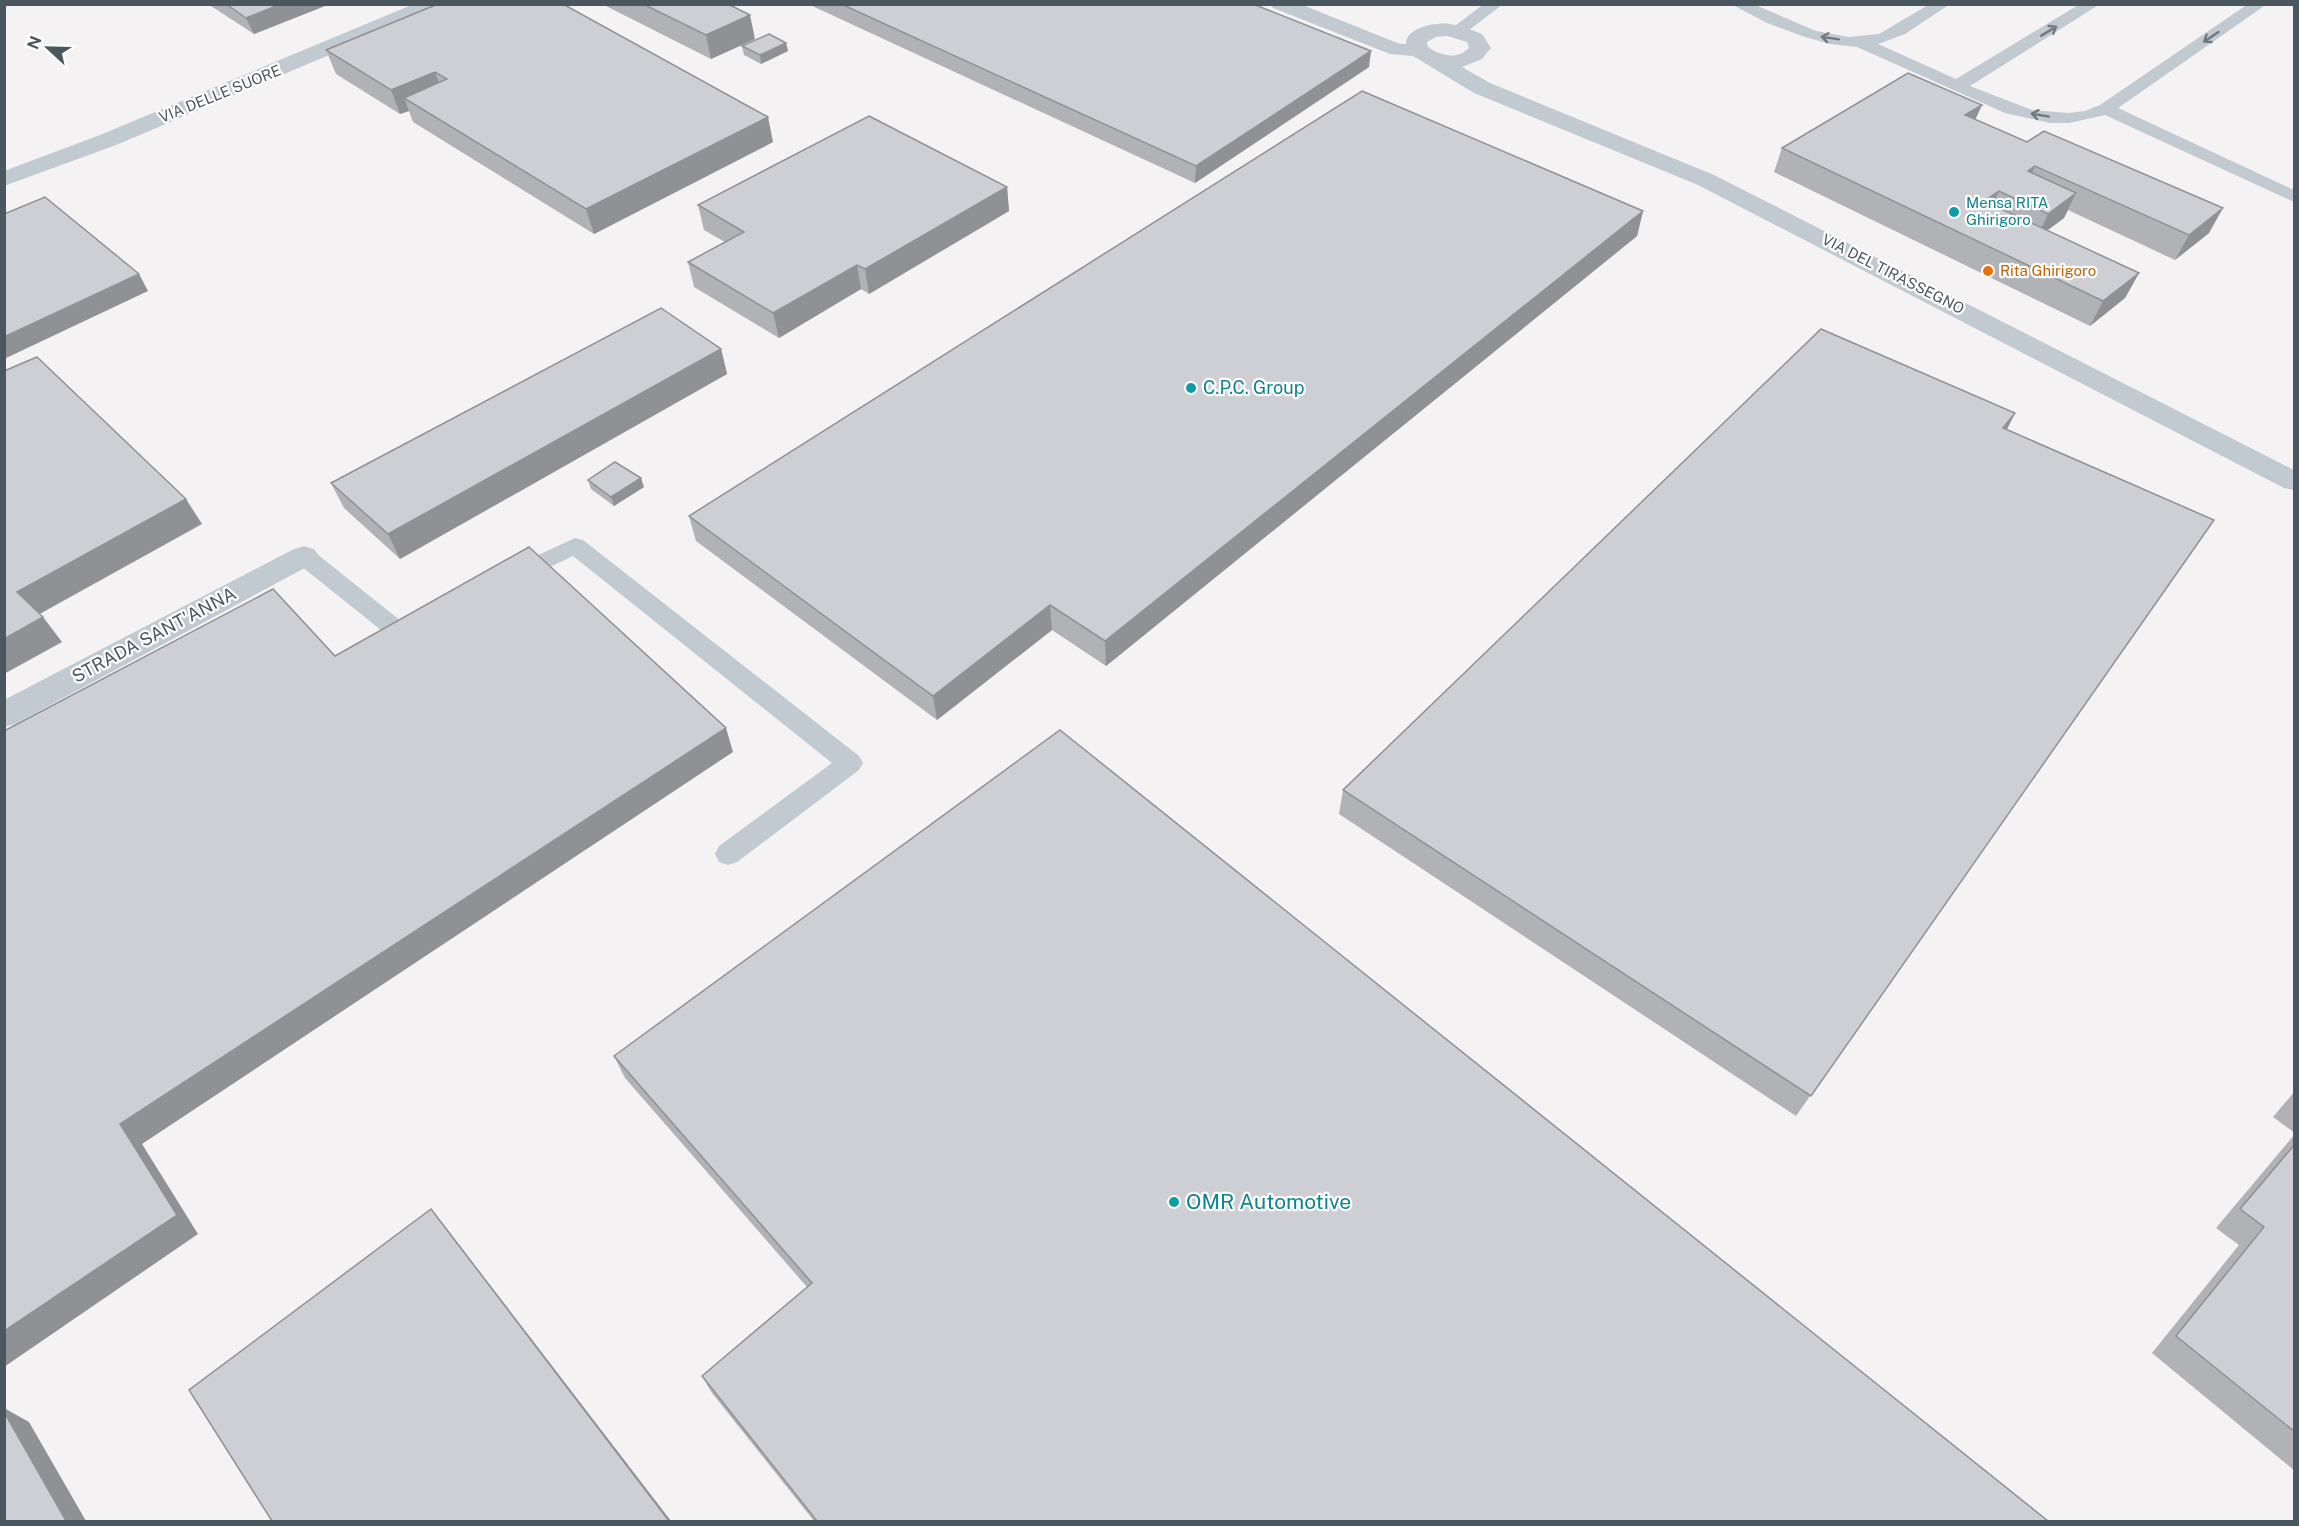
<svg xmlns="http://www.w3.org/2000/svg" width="2299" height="1526" viewBox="0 0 2299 1526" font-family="'Public Sans',sans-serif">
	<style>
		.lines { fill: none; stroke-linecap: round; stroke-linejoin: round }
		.service { fill: #c1cad0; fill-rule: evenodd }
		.minor { fill: #c1cad0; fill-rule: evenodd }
		.tertiary { fill: #c1cad0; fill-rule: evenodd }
		.wall { fill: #b0b2b6 }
		.shaded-wall { fill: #909194 }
		.building { fill: #cdcfd4; stroke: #909194; stroke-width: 1.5 }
		.oneway { stroke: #6e7a81 }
		.culture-dot { fill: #0f9aa8; stroke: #fff; stroke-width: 2 }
		.food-dot { fill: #e8710a; stroke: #fff; stroke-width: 2 }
		.labels { text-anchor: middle; stroke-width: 4.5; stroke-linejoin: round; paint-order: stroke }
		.far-street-label { font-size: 15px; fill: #4b575f; stroke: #fff }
		.far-culture-label { font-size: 15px; fill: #0d838f; stroke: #fff; text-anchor: start }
		.far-food-label { font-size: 15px; fill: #c56008; stroke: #fff; text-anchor: start }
		.culture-label { font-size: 18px; fill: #0d838f; stroke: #fff; text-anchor: start }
		.street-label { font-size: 18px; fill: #4b575f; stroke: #fff }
		.near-culture-label { font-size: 21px; fill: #0d838f; stroke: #fff; text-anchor: start }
	</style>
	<rect width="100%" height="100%" fill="#f4f2f2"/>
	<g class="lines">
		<path class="service" d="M 1484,4 L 1503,4 L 1464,34 L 1452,34 L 1450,31 L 1452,28 Z
			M 1731,4 L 1753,4 L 1816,31 L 1849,37 L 1879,34 L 1930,4 L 1950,4 L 1905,34 L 1878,44 L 1956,79 L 2080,4 L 2100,4 L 1970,86 L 2032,110 L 2069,113 L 2085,111 L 2100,105 L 2248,4 L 2267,4 L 2118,108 L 2294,190 L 2294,202 L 2105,115 L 2069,123 L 2050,123 L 2005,113 L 1857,47 L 1830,44 L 1805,37 L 1767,23 Z
			M 575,538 L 583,540 L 859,756 L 863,763 L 859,770 L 737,862 L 728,865 L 719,862 L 715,854 L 719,846 L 832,763 L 573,556 L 514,584 L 506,582 L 502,576 L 506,570 Z
			M 304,548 L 312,550 L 401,621 L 419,614 L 427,617 L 431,623 C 424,635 403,642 391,638 L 296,562 L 293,556 L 296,550 Z"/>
		<path class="minor" d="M 1270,4 L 1300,4 L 1400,44 L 1406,44 C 1406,27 1437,22 1450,24 C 1461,26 1472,30 1482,34 L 1491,48 L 1482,59 L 1462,67 L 1490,83 L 1714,175 L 2294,470 L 2294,490 L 2284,488 L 1698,185 L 1474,93 L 1413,56 L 1390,54 L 1273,8 ZM 1447,36 L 1467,42 L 1469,48 C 1457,60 1441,56 1428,47 L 1427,42 L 1436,37 Z
			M 304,546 L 314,549 L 319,556 L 314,563 L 15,724 L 4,727 L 4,700 L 294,549 Z"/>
		<path class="tertiary" d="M 414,4 L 443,4 L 440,8 L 116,145 L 4,186 L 4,171 L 100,135 Z"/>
	</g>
	<path class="wall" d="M 208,4 L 330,4 L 254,34 Z
		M 438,4 L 773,142 L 594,234 L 413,122 L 409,111 L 400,114 L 336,74 L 326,50 Z
		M 602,4 L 728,4 L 755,39 L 711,59 Z
		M 808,4 L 1253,4 L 1369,67 L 1195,183 Z
		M 786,43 L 788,51 L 761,64 L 744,55 L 742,46 Z
		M 1976,120 L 2209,233 L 2175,260 L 2068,210 L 2064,218 L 2047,230 L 2139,273 L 2125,298 L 2090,326 L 1774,172 L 1782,148 Z
		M 1007,187 L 1009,211 L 869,294 L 861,289 L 779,338 L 694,287 L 688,262 L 725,242 L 704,230 L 698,205 Z
		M 1643,211 L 1637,236 L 1106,666 L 1052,630 L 937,720 L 696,541 L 689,516 Z
		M 721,349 L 727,374 L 400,559 L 344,508 L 331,483 Z
		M 2015,413 L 2007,429 L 2214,520 L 1796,1116 L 1339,814 L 1343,790 Z
		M 588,480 L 644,487 L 614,506 L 591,489 Z
		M 614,1056 L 2048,1521 L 814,1521 L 712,1393 L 702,1376 L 807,1287 L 625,1078 Z
		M 2295,1091 L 2295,1133 L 2273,1117 Z
		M 2295,1134 L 2295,1471 L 2152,1353 L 2239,1245 L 2216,1228 Z"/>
	<path class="shaded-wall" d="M 281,4 L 330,4 L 254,34 L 246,18 Z
		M 750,15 L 755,39 L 711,59 L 706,35 Z
		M 786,43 L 788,51 L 761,64 L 760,55 Z
		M 1371,51 L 1369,67 L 1195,183 L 1196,166 Z
		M 435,72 L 444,96 L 404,98 L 409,111 L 400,114 L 391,90 Z
		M 1982,105 L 1971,129 L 1965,115 Z
		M 768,117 L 773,142 L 594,234 L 586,209 Z
		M 2035,166 L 2024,190 L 2028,171 Z
		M 1007,187 L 1009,211 L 869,294 L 865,269 Z
		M 1999,191 L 1988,215 L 1984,201 Z
		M 2076,193 L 2064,218 L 2036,239 L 2048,214 Z
		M 2223,208 L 2209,233 L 2175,260 L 2189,235 Z
		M 1643,211 L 1637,236 L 1106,666 L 1105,641 Z
		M 857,265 L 861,289 L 779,338 L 773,313 Z
		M 2139,273 L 2125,298 L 2090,326 L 2103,301 Z
		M 139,274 L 148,291 L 4,359 L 4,337 Z
		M 721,349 L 727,374 L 400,559 L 388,534 Z
		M 2015,413 L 2002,439 L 2003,428 Z
		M 641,478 L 644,487 L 614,506 L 611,497 Z
		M 186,499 L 202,524 L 36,616 L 17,592 Z
		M 1050,605 L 1052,630 L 937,720 L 933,696 Z
		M 43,617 L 62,642 L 4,674 L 4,639 Z
		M 726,728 L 733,752 L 142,1144 L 198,1234 L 4,1367 L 4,1331 L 120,1124 Z
		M 431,1209 L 447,1229 L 671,1521 L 669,1521 Z
		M 4,1408 L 29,1422 L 86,1521 L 66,1521 L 4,1412 Z"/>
	<path class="building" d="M 226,4 L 281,4 L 246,18 Z
		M 438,4 L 563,4 L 768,117 L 586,209 L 404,98 L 447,79 L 435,72 L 391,90 L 326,50 Z
		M 643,4 L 728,4 L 750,15 L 706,35 Z
		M 841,4 L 1253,4 L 1371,51 L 1196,166 Z
		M 769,34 L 786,43 L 760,55 L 742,46 Z
		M 1908,73 L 1982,105 L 1965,115 L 2027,142 L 2044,131 L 2223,208 L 2189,235 L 2035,166 L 2028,171 L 2076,193 L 2048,214 L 1999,191 L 1984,201 L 2139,273 L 2103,301 L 1782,148 Z
		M 1362,91 L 1643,211 L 1105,641 L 1050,605 L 933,696 L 689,516 Z
		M 869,116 L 1007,187 L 865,269 L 857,265 L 773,313 L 688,262 L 744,232 L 698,205 Z
		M 45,197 L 139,274 L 4,337 L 4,214 Z
		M 661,308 L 721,349 L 388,534 L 331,483 Z
		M 1821,329 L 2015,413 L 2003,428 L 2214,520 L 1811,1096 L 1343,790 Z
		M 37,357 L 186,499 L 17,592 L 43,617 L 4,639 L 4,371 Z
		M 615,462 L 641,478 L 611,497 L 588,480 Z
		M 529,547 L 726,728 L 120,1124 L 177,1215 L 4,1331 L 4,731 L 273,589 L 335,656 Z
		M 1060,730 L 2048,1521 L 817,1521 L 702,1376 L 812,1283 L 614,1056 Z
		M 2295,1144 L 2295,1432 L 2176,1336 L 2264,1227 L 2240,1209 Z
		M 431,1209 L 669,1521 L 272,1521 L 189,1390 Z
		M 4,1412 L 66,1521 L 4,1521 Z"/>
	<defs><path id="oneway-shaft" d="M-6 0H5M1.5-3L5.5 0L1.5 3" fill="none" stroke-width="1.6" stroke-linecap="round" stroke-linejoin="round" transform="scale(1.5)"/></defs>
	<g class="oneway">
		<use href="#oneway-shaft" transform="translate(2049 31) rotate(-31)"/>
		<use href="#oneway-shaft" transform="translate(2211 37) rotate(146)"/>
		<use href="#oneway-shaft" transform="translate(1830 38) rotate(-171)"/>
		<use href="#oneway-shaft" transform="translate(2040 115) rotate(-170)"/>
	</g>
	<g class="culture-dot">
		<circle cx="1954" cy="212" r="6"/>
		<circle cx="1191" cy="388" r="6"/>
		<circle cx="1174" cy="1202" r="6"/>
	</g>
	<circle class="food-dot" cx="1988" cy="271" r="6"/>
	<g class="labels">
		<g class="far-street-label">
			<text transform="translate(220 94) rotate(-22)" y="5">VIA DELLE SUORE</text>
			<text transform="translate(1893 274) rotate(27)" y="5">VIA DEL TIRASSEGNO</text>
		</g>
		<g class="far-culture-label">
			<text x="1966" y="208">Mensa RITA<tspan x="1966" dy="17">Ghirigoro</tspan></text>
		</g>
		<g class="far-food-label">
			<text x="2000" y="276">Rita Ghirigoro</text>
		</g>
		<g class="culture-label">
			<text x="1203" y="394">C.P.C. Group</text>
		</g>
		<g class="street-label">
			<text transform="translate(154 635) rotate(-28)" y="6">STRADA SANT'ANNA</text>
		</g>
		<g class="near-culture-label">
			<text x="1186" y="1209">OMR Automotive</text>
		</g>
	</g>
	<rect width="2299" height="1526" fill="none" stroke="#4b575f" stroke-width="12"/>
	<g transform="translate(48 48) rotate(292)" stroke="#ffffff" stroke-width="4.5" paint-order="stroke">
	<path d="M0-4.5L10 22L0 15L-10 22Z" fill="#4b575f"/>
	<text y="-9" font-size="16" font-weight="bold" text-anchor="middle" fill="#4b575f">N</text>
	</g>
</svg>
